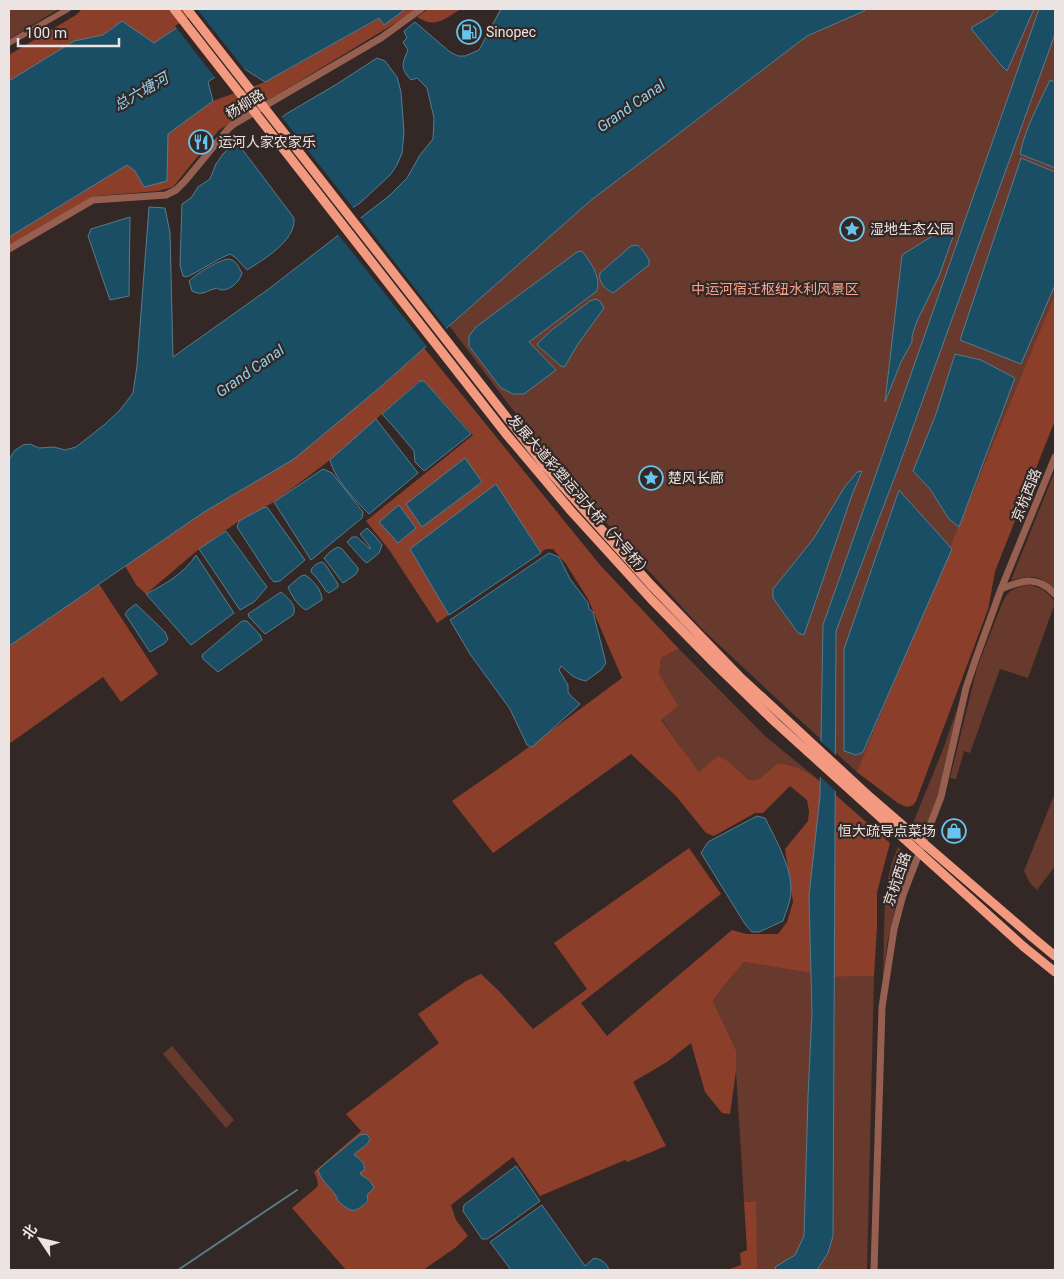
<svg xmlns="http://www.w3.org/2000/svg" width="1064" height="1279" viewBox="0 0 1064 1279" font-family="Roboto,'Noto Sans SC',sans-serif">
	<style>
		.green { fill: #683a2d }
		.forest { fill: #8b3f2a }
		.water { fill: #1a4e64; stroke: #597b8a }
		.pier { fill: #332825 }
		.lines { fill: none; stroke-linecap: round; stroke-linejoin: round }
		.stream { stroke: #597b8a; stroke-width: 2 }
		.minor { stroke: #965f50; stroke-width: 5.5 }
		.tertiary { stroke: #965f50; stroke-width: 7 }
		.primary { stroke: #f3997f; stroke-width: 9 }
		.primary-bridge { stroke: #f3997f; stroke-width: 9 }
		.labels { text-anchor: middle; stroke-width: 4.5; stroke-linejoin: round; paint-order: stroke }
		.poi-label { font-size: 14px; fill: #ece4e2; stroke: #332825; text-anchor: start }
		.street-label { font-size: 14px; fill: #ece4e2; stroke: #332825 }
		.park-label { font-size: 14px; fill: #fca48b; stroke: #332825 }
		.water-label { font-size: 15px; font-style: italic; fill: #8dd2f3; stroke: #332825 }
	</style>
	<rect width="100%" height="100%" fill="#332825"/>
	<path class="green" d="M 9,9 L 59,9 L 9,39 Z
		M 500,9 L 1055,9 L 1055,420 L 995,571 L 988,609 L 916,801 L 913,805 L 907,807 L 898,803 L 857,772 L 792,713 L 701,628 L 637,558 L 577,489 L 509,405 L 365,214 L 389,196 L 407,178 L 420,155 L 433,139 Z
		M 1055,471 L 1055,591 C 1039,574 1034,575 1011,580 Z
		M 1028,585 C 1039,586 1049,592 1055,603 L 1028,678 L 1000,669 L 970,753 L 964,751 L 956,779 L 950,778 L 977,668 L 1001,606 C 1008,591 1011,588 1028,585 Z
		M 679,649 L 765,736 L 820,781 C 807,773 795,764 779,763 L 759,779 L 749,780 L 729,762 L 699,773 L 661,719 L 659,674 L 661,658 Z
		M 960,701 L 940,792 L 926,828 L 922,831 L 913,823 L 942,752 Z
		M 1055,793 L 1055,866 L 1037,890 L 1030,883 L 1024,871 Z
		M 898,847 L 913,860 L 897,900 L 887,944 L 883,979 L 885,892 L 892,862 Z
		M 744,962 L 834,977 L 874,976 L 867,1270 L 756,1270 L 756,1201 L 744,1202 L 736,1071 L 736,1050 L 713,1001 L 721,989 Z
		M 172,1046 L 234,1120 L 226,1128 L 163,1054 Z"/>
	<path class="forest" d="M 82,9 L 197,9 L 193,17 L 154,43 L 122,21 L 103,35 L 74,41 L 9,81 L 9,55 L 76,15 Z
		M 401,9 L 417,9 L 407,16 L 219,130 L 173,187 L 158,191 L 96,196 L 85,201 L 9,249 L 9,237 L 127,165 L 135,171 L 144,187 L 168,134 L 213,101 L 265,82 L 380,18 L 403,11 Z
		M 428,9 L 461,9 C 444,19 436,29 417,17 Z
		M 1055,295 L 1055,420 L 995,571 L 988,609 L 916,801 L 913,805 L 907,807 L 898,803 L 857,772 Z
		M 424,348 L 600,565 L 679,649 L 661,658 L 659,674 L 678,706 L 661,720 L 699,772 L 718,756 L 729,762 L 749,780 L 759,779 L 778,763 C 807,765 829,789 849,807 C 863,819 876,831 890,843 L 877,892 L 877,927 L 874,976 L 834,977 L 744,962 L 721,989 L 713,1001 L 736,1050 L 736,1071 L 730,1114 L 722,1113 L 705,1092 L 691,1043 L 667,1062 L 633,1082 L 666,1146 L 627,1162 L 625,1160 L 540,1196 L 513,1157 L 451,1205 L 456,1220 L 468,1236 L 455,1248 L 423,1270 L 346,1270 L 292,1208 L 316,1188 L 318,1185 L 317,1179 L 314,1172 L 361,1131 L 346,1114 L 439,1043 L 418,1014 L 466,981 L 481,974 L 499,991 L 533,1029 L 587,989 L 554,943 L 689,848 L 721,894 L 581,1003 L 607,1036 L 732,930 L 746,934 L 778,934 L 787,922 L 793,902 L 785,849 L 808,821 L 809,811 L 807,800 L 790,786 L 763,813 L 755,813 L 714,836 L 706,833 L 676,796 L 631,754 L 493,853 L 452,801 L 518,755 L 622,678 L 588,599 L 566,564 L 553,549 L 546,549 L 437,623 L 390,551 L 366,521 L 473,435 L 424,381 L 419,381 L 330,460 L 274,502 L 239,521 L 199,549 L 146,594 L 137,586 L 125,566 L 204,512 L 378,389 Z
		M 99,584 L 158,674 L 121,702 L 103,677 L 9,744 L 9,646 Z
		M 756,1201 L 757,1270 L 727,1270 L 741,1265 L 740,1253 L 747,1250 L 744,1202 Z"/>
	<path class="water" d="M 197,9 L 401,9 L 403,11 L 384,25 L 379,18 L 265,82 L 235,63 L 208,82 L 213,101 L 168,134 L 167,181 L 144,187 L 135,171 L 127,165 L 9,237 L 9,81 L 74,41 L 103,35 L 122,21 L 154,43 L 193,17 Z
		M 501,9 L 866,9 L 864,11 L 807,36 L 590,201 L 378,389 L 294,459 L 204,512 L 9,646 L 9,460 L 14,451 L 23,445 L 30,444 L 39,448 L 54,447 L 65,450 L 76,447 L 104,425 L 120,410 L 133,393 L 137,366 L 149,207 L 165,208 L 170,233 L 173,357 L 270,288 L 389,196 L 407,178 L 420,155 L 433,139 L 434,118 L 427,88 L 417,78 L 411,80 C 400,68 402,64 408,50 L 403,42 L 407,38 L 404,31 L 415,22 L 450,52 L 458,56 L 465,56 L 479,50 Z
		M 1000,9 L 1034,9 L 1007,71 L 1001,65 L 972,30 L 972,27 L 990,17 Z
		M 1039,9 L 1055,9 L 1055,34 L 900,463 L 836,631 L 833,1236 L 828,1253 L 817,1270 L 776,1270 L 775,1267 L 795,1255 L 804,1236 L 808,1096 L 812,1013 L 809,896 L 820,796 L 823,625 Z
		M 377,58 L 385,61 L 397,77 L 401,92 L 404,132 L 402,153 L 397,165 L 390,175 L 360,203 L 333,220 L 262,132 L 286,114 L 337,84 Z
		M 1050,80 L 1055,82 L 1055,168 L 1020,154 C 1025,128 1039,104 1050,80 Z
		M 236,146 L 242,149 L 294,218 C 296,241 264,259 247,270 L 236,258 L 230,254 L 223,257 L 191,275 L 186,277 L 183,276 L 180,265 L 182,204 L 191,198 L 198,187 L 210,179 L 216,164 L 223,154 L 229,148 Z
		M 1021,158 L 1055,172 L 1055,285 L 1021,364 L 960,340 Z
		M 130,217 L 129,296 L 110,300 L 88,236 L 91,229 Z
		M 950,225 L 955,231 L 939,276 L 917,321 L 912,336 L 912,342 L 901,362 L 885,402 L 902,255 Z
		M 637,245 C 642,248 646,255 649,260 L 649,265 L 613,293 C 605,289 598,282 600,273 L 631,246 Z
		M 582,251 C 591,263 601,276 597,291 L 529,342 L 556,370 L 524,394 L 513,394 L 501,388 L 469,346 L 469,336 L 476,327 L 577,252 Z
		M 227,259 C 236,259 238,266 242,273 C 240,281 231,290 222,290 C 215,289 221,287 214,289 C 203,292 203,296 192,291 L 189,281 C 199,272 214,263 227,259 Z
		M 596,299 L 600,301 L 604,308 L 578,344 L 565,366 L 563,367 L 561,366 L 538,346 L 537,344 L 553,329 L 590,301 Z
		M 955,354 L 981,360 L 1015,378 L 959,527 L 949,519 L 930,489 L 913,471 L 936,414 Z
		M 420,381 L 424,381 L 471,434 L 424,471 L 415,462 L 414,451 L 393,426 L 382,414 Z
		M 376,419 L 418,473 L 369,514 C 355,500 335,480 330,460 Z
		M 465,458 L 482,482 L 422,527 L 406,504 Z
		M 323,469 L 332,473 L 363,512 L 362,518 L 311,560 L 274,502 Z
		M 862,471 L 852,495 L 804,635 L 798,633 L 773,598 L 773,589 L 814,538 L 844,488 L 857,472 Z
		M 496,484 L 541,553 L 449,615 L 410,549 Z
		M 899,490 L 952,549 L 863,752 L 856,755 L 844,751 L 844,649 Z
		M 399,505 L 416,528 L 398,543 L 379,522 Z
		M 267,507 L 305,560 L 280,581 L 274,582 L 271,579 L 237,527 L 239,521 L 263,508 Z
		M 367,528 L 375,536 L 382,545 L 379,553 L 367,563 L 364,561 L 347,542 L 352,537 L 357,537 L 370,549 L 370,547 L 360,534 Z
		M 226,531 L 267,587 L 254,602 L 240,610 L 199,549 Z
		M 338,547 L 342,549 L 358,568 L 358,571 L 355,575 L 343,583 L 324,558 L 331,551 Z
		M 549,553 L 559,557 L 570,579 L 588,603 L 589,609 L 593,612 L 606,663 L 601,670 L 586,681 C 572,678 571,674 561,666 L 559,670 L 568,685 L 568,692 L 572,697 L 580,704 L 577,707 L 532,747 L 527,745 L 510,709 L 470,654 L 450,620 Z
		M 196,555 L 234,613 L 191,645 L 146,594 C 164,585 185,573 196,555 Z
		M 322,562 L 325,564 L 338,584 L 338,587 L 329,593 L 326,591 L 317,578 L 311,572 C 311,567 317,563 322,562 Z
		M 305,575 C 313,580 322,590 322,600 L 306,610 C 298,606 291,595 288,587 L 301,576 Z
		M 281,592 C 288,598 298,606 293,615 L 265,634 L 249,617 L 248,614 Z
		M 136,604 L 165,632 L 168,639 L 165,643 L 150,652 L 125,614 L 128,610 Z
		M 242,621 L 247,621 L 260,635 L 262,640 L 218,672 L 203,659 L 202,655 Z
		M 757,816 L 765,818 C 775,838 792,868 791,891 C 791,901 786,911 783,921 L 759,932 L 752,932 L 745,924 L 701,853 L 708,842 Z
		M 366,1134 C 377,1142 359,1148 354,1155 C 360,1159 366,1163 364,1171 L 361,1172 L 360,1174 C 366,1178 372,1181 374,1188 L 367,1195 L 368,1201 C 354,1213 353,1214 338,1201 C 335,1189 321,1183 318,1170 L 321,1167 L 360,1135 Z
		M 516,1166 L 540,1201 L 493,1235 L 487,1239 L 482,1239 L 463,1211 L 464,1205 Z
		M 542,1205 L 585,1266 L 594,1258 C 602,1260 606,1262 609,1270 L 511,1270 L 490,1242 Z"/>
	<path class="pier" d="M 194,9 L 197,9 L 249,75 L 235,66 L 216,79 L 175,26 L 191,16 Z
		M 280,115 L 354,209 L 334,222 L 327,219 L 260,133 L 260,130 Z
		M 359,216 L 448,331 L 428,348 L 337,233 Z
		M 818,739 L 838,757 L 838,793 L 818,775 Z"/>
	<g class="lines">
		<path class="stream" d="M 178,1270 L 297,1190"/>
		<path class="minor" d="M 9,43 L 68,9"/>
		<path class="tertiary" d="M 9,249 L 93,200 L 166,195 L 176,190 L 185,181 L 229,128 L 234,124 L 381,38 L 421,9
			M 1001,589 C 1023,580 1037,575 1055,594
			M 874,1270 L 882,1007 L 894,929 L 903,895 L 941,797 L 966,688 L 975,661 L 1001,589 L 1055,457"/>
		<path class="primary" d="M 1031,936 L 1055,956
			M 1024,947 L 1055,972"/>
		<path class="primary-bridge" d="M 174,9 L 506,434 L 571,511 L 651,599 L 715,664 L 776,723 L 1024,947
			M 187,9 L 544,465 L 651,585 L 739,676 L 870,797 L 1031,936"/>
	</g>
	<defs>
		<g id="fuel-ring" transform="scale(1.25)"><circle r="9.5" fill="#332825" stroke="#66c4ef" stroke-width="1.5"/><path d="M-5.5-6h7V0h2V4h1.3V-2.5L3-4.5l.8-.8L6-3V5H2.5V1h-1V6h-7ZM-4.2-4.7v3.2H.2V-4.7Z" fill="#66c4ef"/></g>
		<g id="restaurant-ring" transform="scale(1.25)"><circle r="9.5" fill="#332825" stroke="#66c4ef" stroke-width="1.5"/><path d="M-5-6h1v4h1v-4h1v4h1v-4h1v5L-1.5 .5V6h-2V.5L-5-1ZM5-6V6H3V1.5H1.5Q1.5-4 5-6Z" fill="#66c4ef"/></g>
		<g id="sight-ring" transform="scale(1.25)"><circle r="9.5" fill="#332825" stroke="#66c4ef" stroke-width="1.5"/><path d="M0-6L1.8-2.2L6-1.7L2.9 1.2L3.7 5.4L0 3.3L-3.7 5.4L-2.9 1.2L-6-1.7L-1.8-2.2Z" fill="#66c4ef"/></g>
		<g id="shop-ring" transform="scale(1.25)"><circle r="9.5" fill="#332825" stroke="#66c4ef" stroke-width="1.5"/><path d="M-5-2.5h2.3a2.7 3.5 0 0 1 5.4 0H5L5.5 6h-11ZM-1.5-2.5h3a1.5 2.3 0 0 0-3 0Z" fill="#66c4ef"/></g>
	</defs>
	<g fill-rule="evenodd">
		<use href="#fuel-ring" x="469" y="32"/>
		<use href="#restaurant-ring" x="201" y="142"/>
		<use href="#sight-ring" x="852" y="229"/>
		<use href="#sight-ring" x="651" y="478"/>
		<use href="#shop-ring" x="954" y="831"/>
	</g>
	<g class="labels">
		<g class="poi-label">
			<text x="486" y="37">Sinopec</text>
			<text x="218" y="147">运河人家农家乐</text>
			<text x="870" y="234">湿地生态公园</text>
			<text x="668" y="483">楚风长廊</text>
			<text x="936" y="836" text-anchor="end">恒大疏导点菜场</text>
		</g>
		<g class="street-label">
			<text transform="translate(245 104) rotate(-32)" y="5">杨柳路</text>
			<text transform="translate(1026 495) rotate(-68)" y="5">京杭西路</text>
			<text transform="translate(580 496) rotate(49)" y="5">发展大道彩塑运河大桥（六号桥）</text>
			<text transform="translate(897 879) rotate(-71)" y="5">京杭西路</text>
		</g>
		<g class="park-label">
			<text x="775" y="294">中运河宿迁枢纽水利风景区</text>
		</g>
		<g class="water-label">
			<text transform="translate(141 92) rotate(-30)" y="5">总六塘河</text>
			<text transform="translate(631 106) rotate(-35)" y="5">Grand Canal</text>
			<text transform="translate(250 371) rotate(-35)" y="5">Grand Canal</text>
		</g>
	</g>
	<rect width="1064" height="1279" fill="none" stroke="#ece4e2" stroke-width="20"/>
	<g transform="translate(40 1239) rotate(305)" stroke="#332825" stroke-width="4" paint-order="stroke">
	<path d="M0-4L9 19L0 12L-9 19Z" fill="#ece4e2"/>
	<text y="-8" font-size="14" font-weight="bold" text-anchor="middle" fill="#ece4e2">北</text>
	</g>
	<path d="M18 38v8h101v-8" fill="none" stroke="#ece4e2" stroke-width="2.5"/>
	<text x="25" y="38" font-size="15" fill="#ece4e2" stroke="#332825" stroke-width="4" paint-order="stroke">100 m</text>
</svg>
